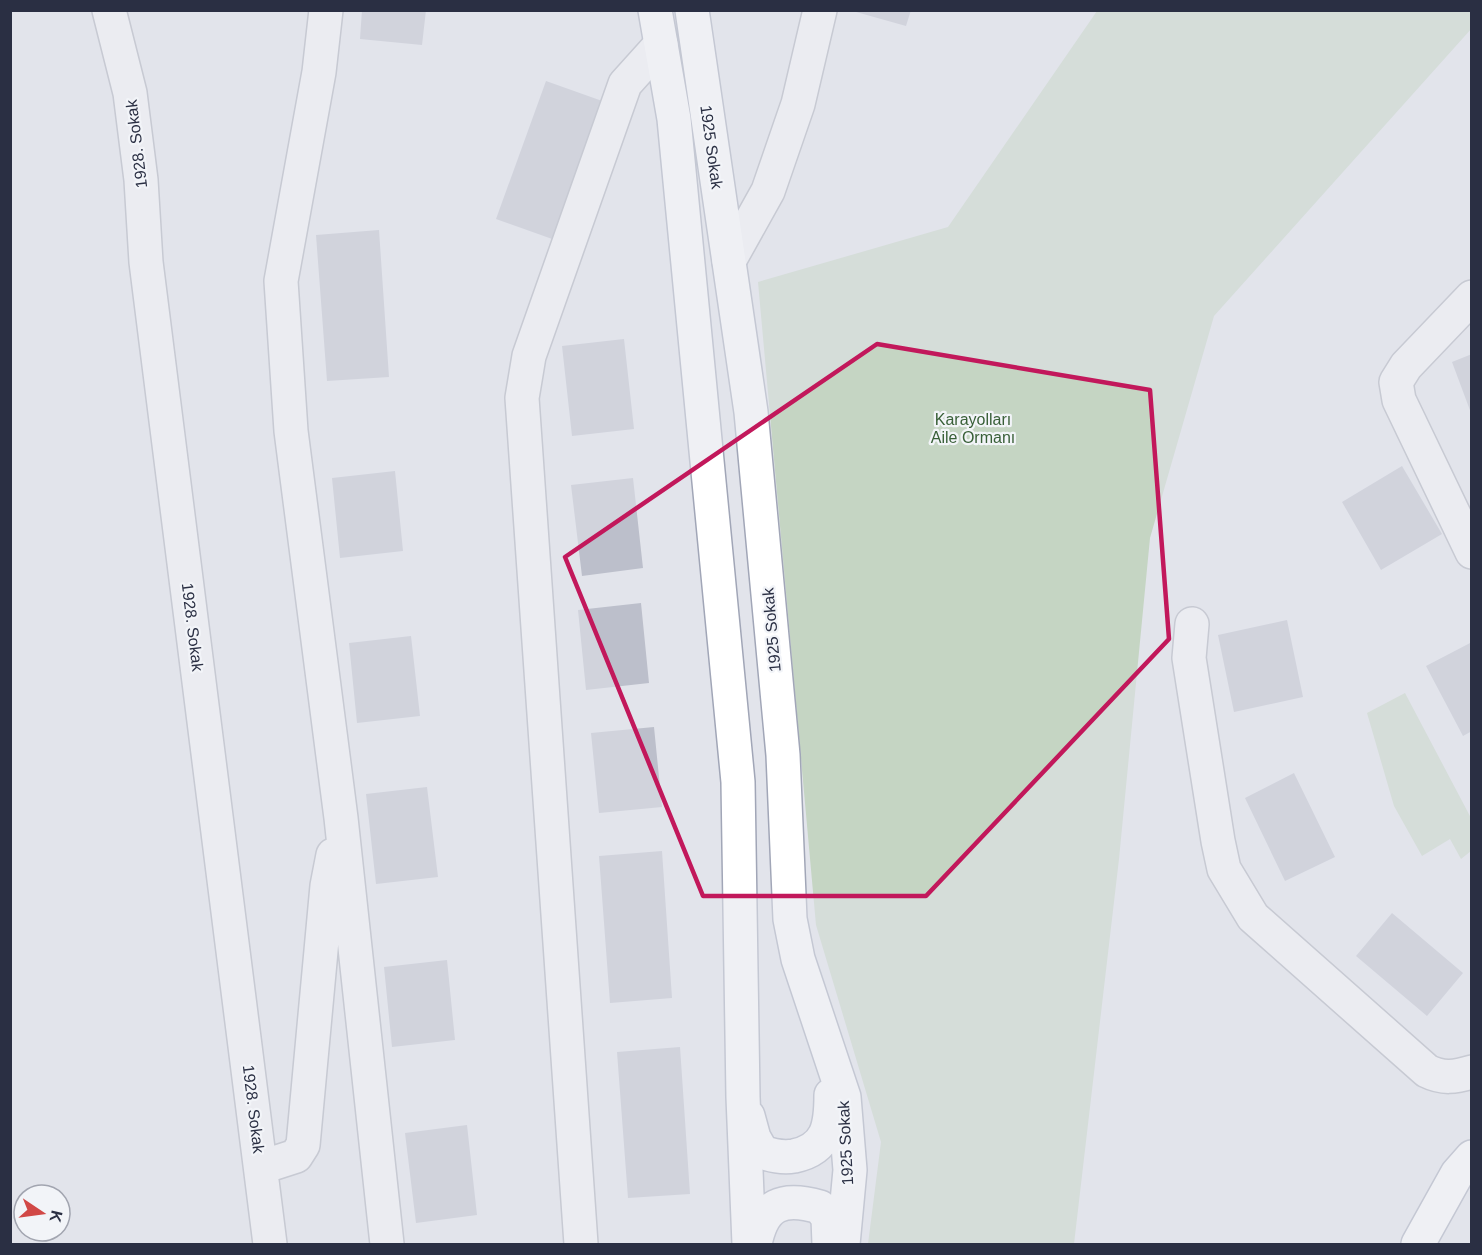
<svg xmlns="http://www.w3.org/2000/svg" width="1482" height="1255" viewBox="0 0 1482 1255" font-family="Helvetica,sans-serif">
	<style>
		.green { fill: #c5d5c3 }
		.building { fill: #bcbfcb }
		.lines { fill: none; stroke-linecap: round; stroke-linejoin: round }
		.minor-casing { stroke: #a7aab5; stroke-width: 36 }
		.major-casing { stroke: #a1a6b7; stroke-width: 36 }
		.minor { stroke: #f5f6f9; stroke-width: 33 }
		.major { stroke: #fff; stroke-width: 33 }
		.marked { fill: none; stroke: #c2185b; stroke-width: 4.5; stroke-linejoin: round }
		.labels { text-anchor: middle; stroke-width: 4.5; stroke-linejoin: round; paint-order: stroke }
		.street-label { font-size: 16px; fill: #2a2f43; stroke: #f2f4f8 }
		.park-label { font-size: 16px; fill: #385f37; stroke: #f2f4f8 }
	</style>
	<rect width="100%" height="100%" fill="#e2e4eb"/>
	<path class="green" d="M 1097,11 L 1471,10 L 1472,28 L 1214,316 L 1150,538 L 1119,859 L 1074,1244 L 868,1244 L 881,1142 L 816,925 L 758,282 L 948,227 Z
		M 1405,693 L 1471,818 L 1471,851 L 1461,859 L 1450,839 L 1422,856 L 1394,806 L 1367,713 Z"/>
	<path class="building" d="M 362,10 L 426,10 L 422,45 L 360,39 Z
		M 849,10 L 911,10 L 906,26 Z
		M 546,81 L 605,102 L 555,240 L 496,219 Z
		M 379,230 L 389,377 L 327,381 L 316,235 Z
		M 624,339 L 634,429 L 572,436 L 562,346 Z
		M 1472,354 L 1472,413 L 1471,413 L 1452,362 Z
		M 1402,466 L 1442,534 L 1381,570 L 1342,502 Z
		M 395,471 L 403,551 L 340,558 L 332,478 Z
		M 633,478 L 643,568 L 582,576 L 571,485 Z
		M 641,603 L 649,683 L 586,690 L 578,610 Z
		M 1287,620 L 1303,697 L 1234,712 L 1218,635 Z
		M 411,636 L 420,716 L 357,723 L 349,643 Z
		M 1472,642 L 1472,731 L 1463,736 L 1426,666 Z
		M 654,727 L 662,807 L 599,813 L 591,733 Z
		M 1294,773 L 1335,857 L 1285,881 L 1245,798 Z
		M 427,787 L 438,877 L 376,884 L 366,794 Z
		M 662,851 L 672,998 L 610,1003 L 599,856 Z
		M 1392,913 L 1463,973 L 1427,1016 L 1356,956 Z
		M 447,960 L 455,1040 L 392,1047 L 384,967 Z
		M 680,1047 L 690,1194 L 628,1198 L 617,1052 Z
		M 467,1125 L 477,1215 L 416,1223 L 405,1133 Z"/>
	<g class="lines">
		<g class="minor-casing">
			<path id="minor" d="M 109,10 L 130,93 L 141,180 L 146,262 L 270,1244
				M 326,10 L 319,72 L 281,281 L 291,431 L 341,818 L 387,1244
				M 729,261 L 768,191 L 798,104 L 820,10
				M 1472,297 L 1406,366 L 1396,382 L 1399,400 L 1472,552
				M 1192,624 L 1189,658 L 1218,841 L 1224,869 L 1253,917 L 1427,1071 C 1443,1079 1455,1077 1472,1072
				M 262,1167 L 296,1156 L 303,1145 L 327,886 L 333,855
				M 581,1244 L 522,398 L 529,356 L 625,84 L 661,44"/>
		</g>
		<g class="major-casing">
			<path id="major" d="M 655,10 L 674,119 L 738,782 L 743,1097 L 749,1244
				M 692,10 L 751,412 L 783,755 L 790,919 L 798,959 L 844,1097 L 850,1170 L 843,1244
				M 748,1116 L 754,1138 L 762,1152 C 773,1156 782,1158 794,1156 C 828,1149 831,1125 831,1095
				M 755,1244 C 763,1204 782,1196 820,1207 L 828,1218 L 829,1244
				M 1418,1244 L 1457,1174 L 1472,1157"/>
		</g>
		<use href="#minor" class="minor"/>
		<use href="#major" class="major"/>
	</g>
	<path d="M0 0H1482V1255H0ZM 877,344 L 1150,390 L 1169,639 L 926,896 L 703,896 L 565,557 Z" fill="#e2e4eb" fill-opacity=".55" fill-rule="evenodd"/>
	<path class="marked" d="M 877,344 L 1150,390 L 1169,639 L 926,896 L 703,896 L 565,557 Z"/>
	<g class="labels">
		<g class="street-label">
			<text transform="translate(136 144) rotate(-97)" y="6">1928. Sokak</text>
			<text transform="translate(712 147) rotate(82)" y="6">1925 Sokak</text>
			<text transform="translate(193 627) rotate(83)" y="6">1928. Sokak</text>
			<text transform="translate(771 630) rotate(-95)" y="6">1925 Sokak</text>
			<text transform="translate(254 1109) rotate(83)" y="6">1928. Sokak</text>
			<text transform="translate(845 1143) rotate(-93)" y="6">1925 Sokak</text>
		</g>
		<g class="park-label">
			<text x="973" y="425">Karayolları<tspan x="973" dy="18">Aile Ormanı</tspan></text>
		</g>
	</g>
	<rect width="1482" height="1255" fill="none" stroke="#2a2f43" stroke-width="24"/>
	<g transform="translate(42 1213) rotate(103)"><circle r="28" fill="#f2f4f8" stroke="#a2a5b0" stroke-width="1.5"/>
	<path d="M0-4.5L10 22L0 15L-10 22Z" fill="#d14846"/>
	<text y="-9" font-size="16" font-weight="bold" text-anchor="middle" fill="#2a2f43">K</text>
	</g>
</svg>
